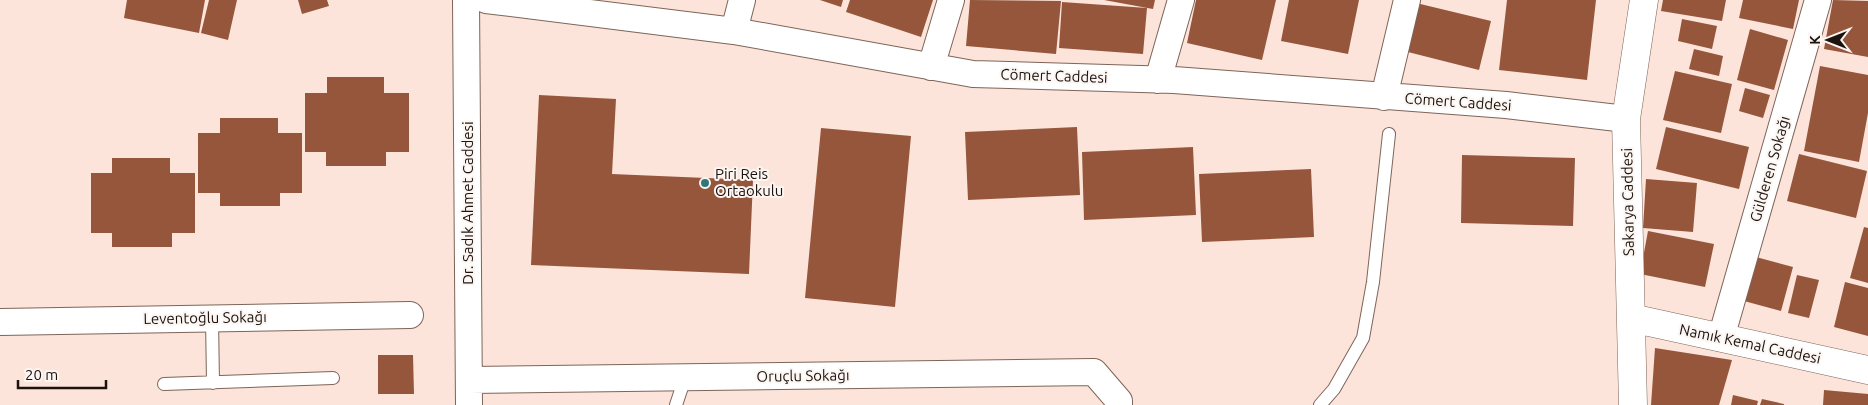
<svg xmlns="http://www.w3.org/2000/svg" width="1868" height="405" viewBox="0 0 1868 405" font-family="Ubuntu,sans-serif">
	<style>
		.building { fill: #95563c }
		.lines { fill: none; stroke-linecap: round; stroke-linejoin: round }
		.lane-casing { stroke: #7e6459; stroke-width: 14 }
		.street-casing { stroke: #7e6459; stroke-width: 28 }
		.secondary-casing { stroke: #7e6459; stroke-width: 29 }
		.lane { stroke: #fff; stroke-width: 12 }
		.street { stroke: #fff; stroke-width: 26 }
		.secondary { stroke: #fff; stroke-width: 28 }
		.poi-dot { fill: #2e787a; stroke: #fcf6f3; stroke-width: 2 }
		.labels { text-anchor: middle; stroke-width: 4; stroke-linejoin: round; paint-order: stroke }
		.street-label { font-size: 15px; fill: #1c120e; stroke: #fcf6f3 }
		.poi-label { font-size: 15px; fill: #1c120e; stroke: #fcf6f3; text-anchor: start }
	</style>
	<rect width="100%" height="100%" fill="#fce4da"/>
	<path class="building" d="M 127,0 L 205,0 L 199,33 L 124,18 Z
		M 209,0 L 237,0 L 228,40 L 201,33 Z
		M 298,0 L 327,0 L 329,6 L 302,14 Z
		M 820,0 L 843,0 L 841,7 Z
		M 850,0 L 933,0 L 921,37 L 846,12 Z
		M 970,0 L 1061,1 L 1056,54 L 966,46 Z
		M 1104,0 L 1155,0 L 1153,9 Z
		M 1196,0 L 1276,0 L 1262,60 L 1187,43 Z
		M 1289,0 L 1359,0 L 1348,54 L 1281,41 Z
		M 1507,0 L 1596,0 L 1587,80 L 1499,70 Z
		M 1663,0 L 1726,0 L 1722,21 L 1661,11 Z
		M 1743,0 L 1799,0 L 1793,29 L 1739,18 Z
		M 1833,0 L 1868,1 L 1868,57 L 1824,49 Z
		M 1062,2 L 1147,8 L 1143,54 L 1059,48 Z
		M 1412,2 L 1491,21 L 1479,70 L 1400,50 Z
		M 1682,19 L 1717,26 L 1712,49 L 1678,41 Z
		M 1750,29 L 1788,40 L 1774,90 L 1737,80 Z
		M 1694,49 L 1723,56 L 1719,76 L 1689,69 Z
		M 1820,66 L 1868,75 L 1868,113 L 1859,162 L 1804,151 Z
		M 1675,71 L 1732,84 L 1721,133 L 1663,120 Z
		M 327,77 L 384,77 L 384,93 L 409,93 L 409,152 L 386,152 L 386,166 L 326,166 L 326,152 L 305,152 L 305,93 L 327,93 Z
		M 1745,88 L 1770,95 L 1763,118 L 1739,111 Z
		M 539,95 L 616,99 L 612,174 L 753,180 L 749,274 L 531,265 Z
		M 220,118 L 278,118 L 278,133 L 302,133 L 302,193 L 280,193 L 280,206 L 220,206 L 220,193 L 198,193 L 198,133 L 220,133 Z
		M 1077,127 L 1080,195 L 968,200 L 965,132 Z
		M 1666,127 L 1749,147 L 1739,189 L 1656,169 Z
		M 821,128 L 911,136 L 895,307 L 805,298 Z
		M 1193,147 L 1196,215 L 1084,220 L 1082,152 Z
		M 1799,154 L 1867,171 L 1856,218 L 1787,201 Z
		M 1462,155 L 1575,158 L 1573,226 L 1461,223 Z
		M 112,158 L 170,158 L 170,173 L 195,173 L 195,233 L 172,233 L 172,247 L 112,247 L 112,233 L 91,233 L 91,173 L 112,173 Z
		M 1311,169 L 1314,237 L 1202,242 L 1199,174 Z
		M 1646,179 L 1697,183 L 1693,232 L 1643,228 Z
		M 1864,227 L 1868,228 L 1868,283 L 1850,278 Z
		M 1648,231 L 1714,244 L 1705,287 L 1640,274 Z
		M 1756,257 L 1793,267 L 1781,311 L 1744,301 Z
		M 1797,275 L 1819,280 L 1809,318 L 1788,313 Z
		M 1845,282 L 1868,288 L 1868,336 L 1834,327 Z
		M 1655,348 L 1732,360 L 1719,405 L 1651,405 Z
		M 378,355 L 413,355 L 414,394 L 378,394 Z
		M 1824,390 L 1868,394 L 1868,405 L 1823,405 Z
		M 1733,395 L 1758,401 L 1757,405 L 1731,405 Z
		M 1762,399 L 1784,404 L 1784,405 L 1760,405 Z"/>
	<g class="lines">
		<g class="lane-casing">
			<path id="lane" d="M 212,318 L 213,383
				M 164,384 L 333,378
				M 676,405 L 685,378
				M 1320,405 L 1334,389 L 1363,338 L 1373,282 L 1389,134"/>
		</g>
		<g class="street-casing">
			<path id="street" d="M 466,0 L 469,405
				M 486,0 L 734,31 L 973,74 L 1174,80 L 1506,105 L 1626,119
				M 734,31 L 742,0
				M 931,67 L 951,0
				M 1158,80 L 1181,0
				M 1384,97 L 1407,0
				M 0,322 L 410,315
				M 1721,338 L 1818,0
				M 470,380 L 1094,372 L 1119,401 L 1119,405"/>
		</g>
		<g class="secondary-casing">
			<path id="secondary" d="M 1631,318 L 1868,370
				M 1633,405 L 1626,119 L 1644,0"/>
		</g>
		<use href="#lane" class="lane"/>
		<use href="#street" class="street"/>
		<use href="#secondary" class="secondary"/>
	</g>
	<circle class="poi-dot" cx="705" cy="183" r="5"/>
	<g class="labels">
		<g class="street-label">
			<text transform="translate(1054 76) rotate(2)" y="5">Cömert Caddesi</text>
			<text transform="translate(1458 102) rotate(4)" y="5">Cömert Caddesi</text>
			<text transform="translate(1770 169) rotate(-74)" y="5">Gülderen Sokağı</text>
			<text transform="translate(1628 202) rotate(-91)" y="5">Sakarya Caddesi</text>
			<text transform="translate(468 203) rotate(-90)" y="5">Dr. Sadık Ahmet Caddesi</text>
			<text transform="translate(205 318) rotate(-1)" y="5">Leventoğlu Sokağı</text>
			<text transform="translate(1750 344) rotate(12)" y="5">Namık Kemal Caddesi</text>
			<text transform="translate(803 376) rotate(-1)" y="5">Oruçlu Sokağı</text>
		</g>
		<g class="poi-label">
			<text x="715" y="179">Piri Reis<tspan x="715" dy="17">Ortaokulu</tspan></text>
		</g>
	</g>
	<g transform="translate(1828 40) rotate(270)" stroke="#fcf6f3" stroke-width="4" paint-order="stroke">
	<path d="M0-4L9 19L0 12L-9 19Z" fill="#1c120e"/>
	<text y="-8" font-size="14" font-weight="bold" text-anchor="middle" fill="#1c120e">K</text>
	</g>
	<path d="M18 380v8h88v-8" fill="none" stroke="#1c120e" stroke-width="2.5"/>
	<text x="25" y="380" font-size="15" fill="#1c120e" stroke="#fcf6f3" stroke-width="4" paint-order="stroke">20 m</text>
</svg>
